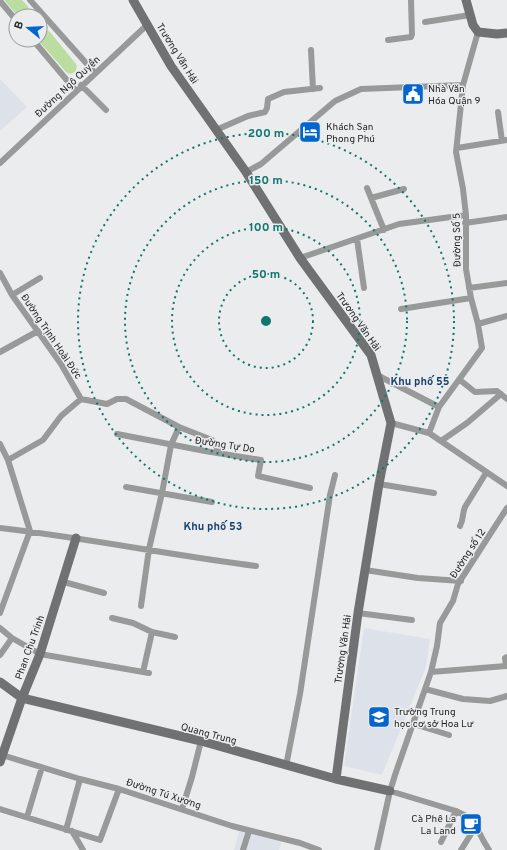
<svg xmlns="http://www.w3.org/2000/svg" width="507" height="850" viewBox="0 0 507 850" font-family="Overpass,sans-serif">
	<style>
		.built { fill: #dde2ea }
		.green { fill: #bbdea0 }
		.lines { fill: none; stroke-linecap: round; stroke-linejoin: round }
		.street { stroke: #989999; stroke-width: 6 }
		.secondary { stroke: #707172; stroke-width: 9 }
		.ring { fill: none; stroke: #0f766e; stroke-width: 2; stroke-dasharray: 2 4 }
		.labels { text-anchor: middle; stroke-width: 3; stroke-linejoin: round; paint-order: stroke }
		.street-label { font-size: 10px; fill: #262627; stroke: #ebeced }
		.poi-label { font-size: 10px; fill: #262627; stroke: #ebeced; text-anchor: start }
		.neighbourhood-label { font-size: 11px; font-weight: bold; fill: #184074; stroke: #ebeced }
		.centre { fill: #0f766e; stroke: #ebeced; stroke-width: 2 }
		.ring-label { font-size: 12px; text-anchor: middle; font-weight: bold; fill: #0f766e; stroke: #ebeced; stroke-width: 3; stroke-linejoin: round; paint-order: stroke }
	</style>
	<rect width="100%" height="100%" fill="#ebeced"/>
	<path class="built" d="M 0,79 L 27,107 L 0,131 Z
		M 364,628 L 430,639 L 426,667 L 382,775 L 344,766 Z
		M 240,829 L 282,841 L 279,850 L 234,850 Z"/>
	<path class="green" d="M 4,0 L 22,0 C 27,5 33,10 27,16 L 18,16 Z
		M 42,30 L 47,30 L 50,32 L 76,64 L 77,67 L 75,72 L 71,74 L 67,73 L 38,40 L 40,40 L 40,31 Z"/>
	<g class="lines">
		<path class="street" d="M 30,0 L 95,73
			M 0,1 L 16,20
			M 425,22 L 470,15
			M 33,40 L 76,91
			M 388,40 L 411,37 L 412,34 L 411,0
			M 311,50 L 313,89
			M 81,85 L 106,110
			M 498,112 L 502,141
			M 216,130 L 248,116 L 265,112 L 267,108 L 268,99 L 284,92 L 320,88
			M 457,148 L 507,140
			M 0,163 L 148,24
			M 246,172 L 261,164 L 335,101 L 361,89 L 463,85
			M 367,188 L 384,230
			M 371,198 L 404,189
			M 465,223 L 507,217
			M 357,239 L 364,288
			M 300,258 L 399,224 L 466,215
			M 0,273 L 12,295 L 61,364 L 81,399 L 107,404 L 117,399 L 126,399 L 179,427 L 212,440 L 220,452
			M 469,288 L 507,283
			M 12,295 L 40,278
			M 401,309 L 471,298
			M 478,324 L 507,316
			M 0,352 L 38,331
			M 377,375 L 439,407
			M 460,380 L 475,392 L 497,391 L 507,399
			M 391,423 L 429,433 L 507,486
			M 429,433 L 439,407 L 482,348 L 478,324 L 471,298 L 466,269 L 466,215 L 463,189 L 456,152 L 463,85 L 478,32
			M 117,434 L 205,451 L 261,460 L 258,476 L 310,488
			M 441,441 L 467,423 L 501,394
			M 0,444 L 8,460 L 30,531 L 0,613
			M 8,460 L 43,440 L 61,416 L 81,399
			M 379,484 L 434,493
			M 126,487 L 212,502
			M 460,526 C 464,519 462,514 465,507 L 486,473
			M 0,528 C 86,538 171,555 256,566
			M 365,570 L 418,578 L 461,581
			M 64,582 L 104,593
			M 141,606 L 149,549 L 162,493 L 171,445 L 179,427
			M 358,613 L 412,620
			M 112,618 L 133,623 L 152,632
			M 0,628 L 12,638 L 40,654 L 149,673
			M 0,655 L 12,638
			M 143,672 L 152,632 L 175,637
			M 431,672 L 506,666 L 505,658 L 507,657
			M 425,689 L 463,699 L 490,701 L 507,696
			M 414,724 L 449,735
			M 2,755 L 80,779 L 119,789 L 232,826 L 300,843 L 319,850
			M 286,766 L 300,694 L 330,495 L 335,475
			M 390,791 L 456,811 L 468,817 L 476,826 L 483,840 L 489,850
			M 0,809 L 100,840 L 119,789
			M 182,809 L 192,777 L 201,741
			M 27,817 L 42,767
			M 66,830 L 80,779
			M 72,831 L 83,850
			M 441,842 L 456,811
			M 243,850 L 249,831
			M 377,850 L 390,791 L 396,772 L 431,672 L 437,646 L 440,623 L 453,601 L 458,584 L 507,508
			M 461,850 L 476,826"/>
		<path class="secondary" d="M 133,0 L 171,66 L 246,172 L 300,258 L 371,355 L 391,423 L 379,484 L 358,613 L 336,779
			M 466,0 L 473,25 L 478,32 L 497,34 L 507,33
			M 0,682 L 22,698 L 201,741 L 336,779 L 390,791
			M 0,762 L 22,698 L 40,654 L 76,538"/>
	</g>
	<g class="ring">
		<circle cx="266" cy="321" r="47"/>
		<circle cx="266" cy="321" r="94"/>
		<circle cx="266" cy="321" r="141"/>
		<circle cx="266" cy="321" r="188"/>
	</g>
	<defs>
		<g id="civic-square" transform="scale(1.15)"><rect x="-9" y="-9" width="18" height="18" rx="4" fill="#0366ce" stroke="#ebeced"/><path d="M-.6-6.5H3V-4.5H.6V-3L4-1V1h2V6H-6V1h2V-1L-.6-3ZM-1.2 2.5V6h2.4V2.5Z" fill="#fff"/></g>
		<g id="hotel-square" transform="scale(1.15)"><rect x="-9" y="-9" width="18" height="18" rx="4" fill="#0366ce" stroke="#ebeced"/><path d="M-6-4.5h1.5V1H6V5H4.5V3h-9V5H-6ZM-4 0a1.8 1.8 0 1 1 3.6 0ZM.5 0V-2.5h3Q6-2.5 6 0Z" fill="#fff"/></g>
		<g id="school-square" transform="scale(1.15)"><rect x="-9" y="-9" width="18" height="18" rx="4" fill="#0366ce" stroke="#ebeced"/><path d="M0-5L7-2L0 1L-7-2ZM-4 1L0 2.5L4 1V4Q0 6-4 4Z" fill="#fff"/></g>
		<g id="cafe-square" transform="scale(1.15)"><rect x="-9" y="-9" width="18" height="18" rx="4" fill="#0366ce" stroke="#ebeced"/><path d="M-5.5-4.5H6V0H3Q3 3.5 0 3.5H-2.5Q-5.5 3.5-5.5 0ZM3-3.2v2h1.7v-2ZM-6 4.5H4V6H-6Z" fill="#fff"/></g>
	</defs>
	<g fill-rule="evenodd">
		<use href="#civic-square" x="413" y="94"/>
		<use href="#hotel-square" x="310" y="132"/>
		<use href="#school-square" x="379" y="717"/>
		<use href="#cafe-square" x="471" y="824"/>
	</g>
	<g class="labels">
		<g class="street-label">
			<text transform="translate(178 53) rotate(58)" y="4">Trương Văn Hải</text>
			<text transform="translate(67 86) rotate(-43)" y="4">Đường Ngô Quyền</text>
			<text transform="translate(456 240) rotate(-91)" y="4">Đường Số 5</text>
			<text transform="translate(359 321) rotate(55)" y="4">Trương Văn Hải</text>
			<text transform="translate(52 336) rotate(56)" y="4">Đường Trịnh Hoài Đức</text>
			<text transform="translate(225 444) rotate(9)" y="4">Đường Tự Do</text>
			<text transform="translate(467 553) rotate(-57)" y="4">Đường số 12</text>
			<text transform="translate(29 647) rotate(-70)" y="4">Phan Chu Trinh</text>
			<text transform="translate(342 649) rotate(-82)" y="4">Trương Văn Hải</text>
			<text transform="translate(209 733) rotate(15)" y="4">Quang Trung</text>
			<text transform="translate(164 793) rotate(18)" y="4">Đường Tú Xương</text>
		</g>
		<g class="poi-label">
			<text x="428" y="92">Nhà Văn<tspan x="428" dy="12">Hóa Quận 9</tspan></text>
			<text x="326" y="130">Khách Sạn<tspan x="326" dy="12">Phong Phú</tspan></text>
			<text x="394" y="715">Trường Trung<tspan x="394" dy="12">học cơ sở Hoa Lư</tspan></text>
			<text x="456" y="822" text-anchor="end">Cà Phê La<tspan x="456" dy="12">La Land</tspan></text>
		</g>
		<g class="neighbourhood-label">
			<text x="420" y="385">Khu phố 55</text>
			<text x="213" y="530">Khu phố 53</text>
		</g>
	</g>
	<circle cx="266" cy="321" r="6" class="centre"/>
	<g class="ring-label">
		<text x="266" y="137">200 m</text>
		<text x="266" y="184">150 m</text>
		<text x="266" y="231">100 m</text>
		<text x="266" y="278">50 m</text>
	</g>
	<g transform="translate(28 28) rotate(288)"><circle r="19" fill="#ebeced" stroke="#9c9d9e"/>
	<path d="M0-3L7 15L0 10L-7 15Z" fill="#0366ce"/>
	<text y="-6" font-size="11" font-weight="bold" text-anchor="middle" fill="#262627">B</text>
	</g>
</svg>
